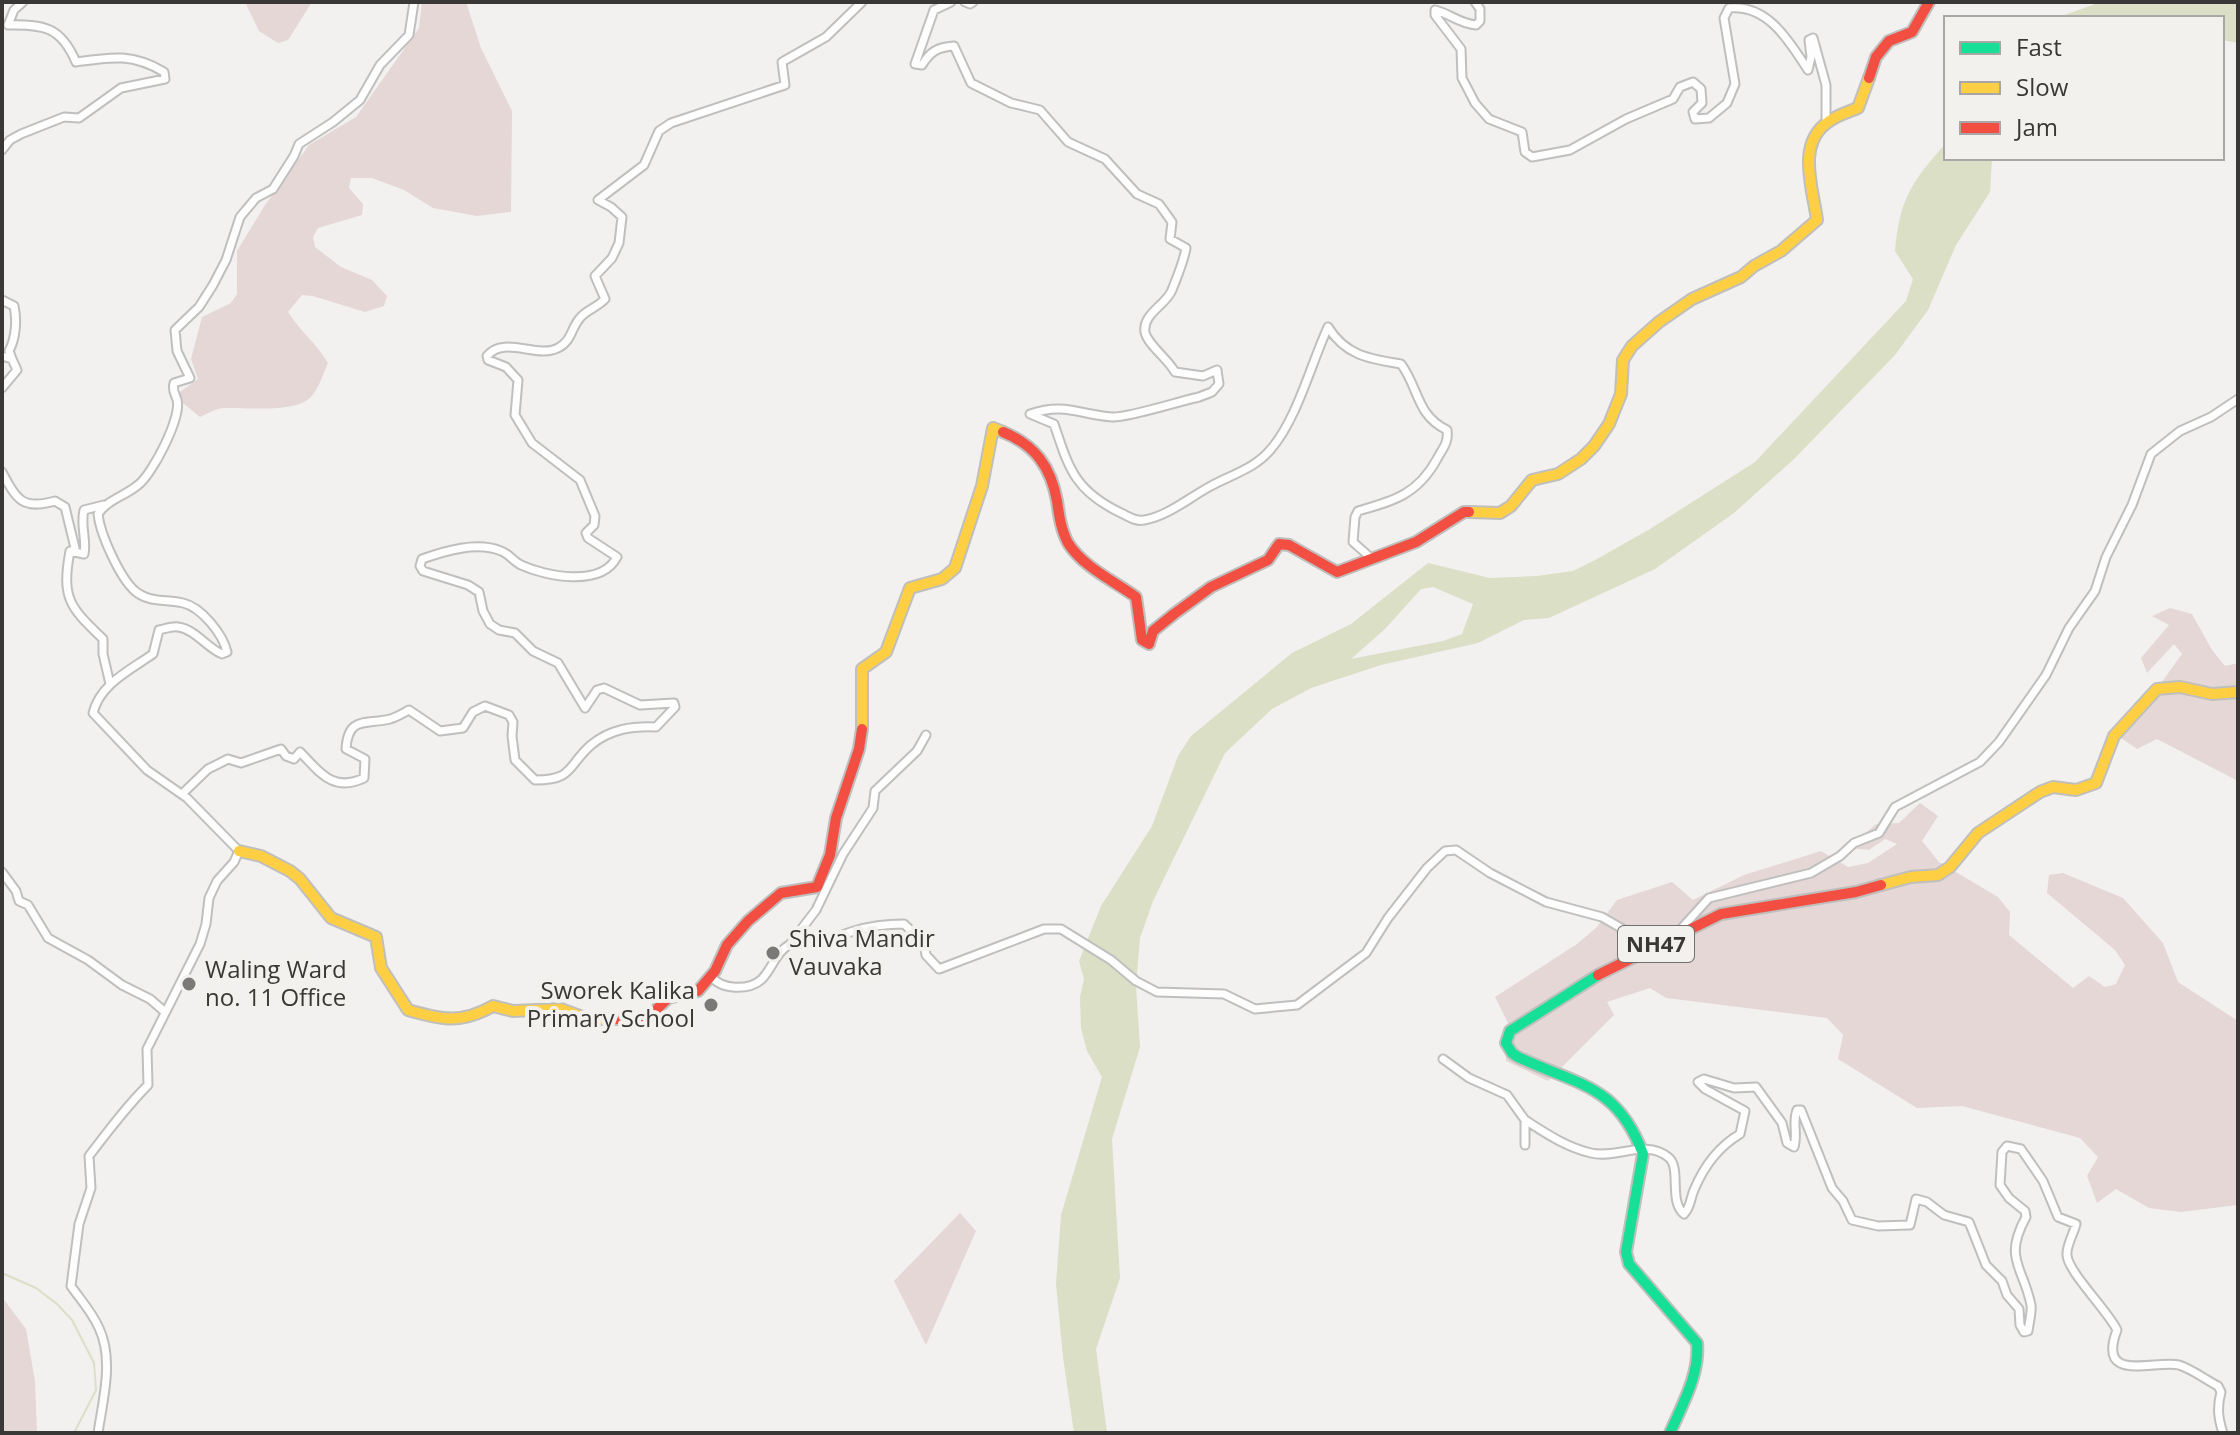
<svg xmlns="http://www.w3.org/2000/svg" width="2240" height="1435" viewBox="0 0 2240 1435" font-family="'Open Sans',sans-serif">
	<style>
		.green { fill: #e5d7d6 }
		.water { fill: #dadfc6; fill-rule: evenodd }
		.lines { fill: none; stroke-linecap: round; stroke-linejoin: round }
		.stream { stroke: #dadfc6; stroke-width: 2 }
		.street-casing { stroke: #bfbfbe; stroke-width: 11 }
		.fast-casing { stroke: #bfbfbe; stroke-width: 14 }
		.slow-casing { stroke: #bfbfbe; stroke-width: 14 }
		.jam-casing { stroke: #bfbfbe; stroke-width: 14 }
		.street { stroke: #fdfdfd; stroke-width: 7 }
		.fast { stroke: #16e098; stroke-width: 10 }
		.slow { stroke: #ffcf43; stroke-width: 10 }
		.jam { stroke: #f24e42; stroke-width: 10 }
		.poi-dot { fill: #7a7977; stroke: #f3f1ee; stroke-width: 3 }
		.labels { text-anchor: middle; stroke-width: 8; stroke-linejoin: round; paint-order: stroke }
		.shield { fill: #f3f1ee; stroke: #71706e; stroke-width: 2 }
		.shield-label { font-size: 22px; font-weight: bold; fill: #393837 }
		.poi-label { font-size: 24px; fill: #393837; stroke: #f3f1ee; text-anchor: start }
	</style>
	<rect width="100%" height="100%" fill="#f2f1ef"/>
	<path class="green" d="M 245,2 L 312,2 L 288,40 L 278,43 L 259,31 Z
		M 422,2 L 466,2 L 481,48 L 512,111 L 511,212 L 477,216 L 433,208 L 404,190 L 372,178 L 351,178 L 349,188 L 363,204 L 362,215 L 318,228 L 313,237 L 315,247 L 341,267 L 372,280 L 387,296 L 384,306 L 365,312 L 313,296 L 302,295 L 288,312 C 300,331 316,343 328,363 C 323,374 319,388 311,397 C 294,414 245,407 224,408 C 216,408 207,414 200,417 L 183,403 L 180,392 L 198,379 L 191,359 L 202,317 L 231,303 L 237,294 L 237,251 L 265,205 L 309,145 L 356,117 L 419,28 Z
		M 2170,608 L 2192,614 L 2212,650 L 2225,666 L 2238,663 L 2238,781 L 2157,739 L 2137,749 L 2121,738 L 2182,654 L 2174,644 L 2147,673 L 2141,658 L 2169,625 L 2152,616 Z
		M 1920,803 L 1938,816 L 1922,841 L 1939,862 L 1998,897 L 2010,912 L 2009,935 L 2073,988 L 2089,976 L 2105,987 L 2116,984 L 2125,965 L 2115,950 L 2047,893 L 2049,875 L 2063,873 L 2123,898 L 2163,943 L 2178,982 L 2238,1021 L 2238,1205 L 2181,1212 L 2149,1208 L 2116,1189 L 2097,1203 L 2087,1176 L 2098,1157 L 2080,1138 L 1962,1106 L 1917,1108 L 1838,1059 L 1843,1035 L 1827,1018 L 1666,998 L 1650,988 L 1607,1002 L 1614,1015 L 1548,1081 L 1506,1061 L 1508,1023 L 1495,997 L 1577,944 L 1596,928 L 1617,900 L 1672,882 L 1693,900 L 1744,875 L 1821,851 L 1848,867 L 1868,863 L 1897,844 L 1885,839 L 1869,850 L 1849,848 L 1876,824 L 1899,823 Z
		M 960,1213 L 976,1231 L 926,1345 L 894,1281 Z
		M 2,1297 L 26,1329 L 35,1381 L 37,1433 L 2,1433 Z"/>
	<path class="water" d="M 2101,2 L 2238,2 L 2238,43 L 2222,40 L 2222,18 L 2056,18 Z
		M 1946,143 L 1946,158 L 1992,158 L 1990,192 L 1956,245 L 1928,310 L 1895,355 L 1794,459 L 1734,513 L 1655,569 L 1549,618 L 1524,620 L 1478,643 L 1381,665 L 1311,688 L 1272,709 L 1225,753 L 1153,901 L 1140,938 L 1136,986 L 1140,1047 L 1112,1139 L 1120,1278 L 1096,1349 L 1107,1433 L 1074,1433 L 1063,1357 L 1056,1284 L 1061,1215 L 1102,1077 L 1087,1051 L 1081,1028 L 1080,997 L 1084,979 L 1079,961 L 1101,906 L 1152,826 L 1178,756 L 1191,736 L 1292,653 L 1351,624 L 1428,563 L 1490,578 L 1537,576 L 1573,571 L 1597,559 L 1650,529 L 1755,462 L 1906,301 L 1913,279 L 1895,251 C 1900,198 1911,183 1946,143 ZM 1433,587 L 1473,604 L 1462,634 L 1443,641 L 1351,659 L 1385,629 L 1421,589 Z"/>
	<g class="lines">
		<path class="stream" d="M 2,1273 L 36,1288 L 57,1304 L 72,1320 L 94,1363 L 96,1390 L 74,1433"/>
		<g class="street-casing">
			<path id="street" d="M 951,2 L 934,10 L 915,64 L 922,65 C 930,52 937,47 954,46 L 971,83 L 1011,103 L 1040,110 L 1068,142 L 1105,159 L 1137,194 L 1159,204 L 1172,222 L 1170,239 L 1186,248 C 1184,261 1177,277 1172,290 C 1167,304 1142,314 1145,332 C 1147,344 1168,359 1175,372 L 1203,376 L 1217,370 L 1219,384 L 1212,392 L 1199,397 C 1180,401 1128,418 1112,417 C 1080,415 1065,402 1030,414 L 1054,424 C 1069,469 1075,491 1121,513 C 1128,516 1135,522 1144,520 C 1166,517 1189,498 1209,487 C 1230,475 1255,469 1271,449 C 1297,419 1311,364 1328,327 C 1346,356 1370,359 1401,364 C 1419,388 1416,415 1447,430 C 1449,443 1442,449 1437,459 C 1418,494 1394,501 1358,511 L 1355,517 L 1353,542 L 1371,558
				M 965,2 L 970,4 L 973,2
				M 1475,2 L 1480,9 L 1480,21 L 1476,25 C 1458,23 1451,14 1435,10 L 1435,15 L 1461,49 L 1462,78 L 1475,103 L 1489,119 L 1522,132 L 1525,152 L 1532,157 L 1570,150 L 1626,119 L 1673,99 L 1680,87 L 1693,82 L 1701,89 L 1702,103 L 1693,112 L 1695,119 L 1709,118 L 1727,103 L 1735,84 L 1724,18 L 1729,8 C 1768,4 1789,41 1808,70 L 1811,57 L 1809,40 L 1813,38 L 1826,85 L 1826,122
				M 2,150 L 10,140 L 21,134 L 64,117 L 79,118 L 121,88 L 165,79 L 164,72 C 132,53 111,57 76,62 C 61,27 44,24 8,25 L 14,10 L 23,2
				M 2,300 L 14,306 C 17,320 16,338 9,351 L 12,359
				M 2,356 L 12,359 L 17,370 L 2,388
				M 2,472 C 17,500 22,510 55,501 L 65,507 L 75,548 L 72,551
				M 104,505 L 84,510 C 80,526 87,539 84,554 L 70,551 C 61,599 70,607 103,639 L 103,654 L 110,684
				M 182,794 L 208,769 L 228,759 L 241,763 L 281,749 L 286,756 L 294,759 L 300,752 C 319,771 332,793 364,778 L 365,759 L 346,749 C 348,715 367,725 390,719 C 397,717 403,713 409,710 L 440,731 L 463,728 L 473,712 L 485,706 L 509,715 L 513,722 L 512,736 L 515,760 L 535,780 C 574,780 567,766 591,745 C 610,729 632,726 656,727 L 675,707 L 674,703 L 640,705 L 604,688 L 597,690 L 585,708 L 558,663 L 533,651 L 515,633 L 499,630 L 490,624 L 483,611 L 479,592 L 468,585 L 423,571 L 420,566 L 422,559 C 445,551 477,541 501,551 C 508,553 513,561 521,565 C 545,576 601,588 617,557 L 588,538 L 586,533 L 594,525 L 595,516 L 580,480 L 532,443 L 515,415 L 518,380 L 506,367 L 488,360 L 487,356 C 504,335 537,359 558,348 C 572,341 571,328 580,318 C 586,310 598,307 605,299 L 595,276 L 612,258 L 619,243 L 622,217 L 611,207 L 598,200 L 644,165 L 659,131 L 671,123 L 785,85 L 782,62 L 826,37 L 862,2
				M 2,872 L 16,891 L 19,901 L 28,905 L 48,938 L 88,960 L 122,985 L 150,999 L 165,1012
				M 1680,930 L 1709,898 L 1811,873 L 1840,856 L 1854,843 L 1879,833 L 1895,807 L 1980,762 L 1999,742 L 2046,675 L 2069,628 L 2095,591 L 2106,557 L 2132,505 L 2151,454 L 2180,431 L 2211,417 L 2238,399
				M 790,944 L 816,910 L 843,854 L 873,808 L 875,791 L 917,751 L 926,735
				M 711,976 C 721,990 749,991 762,979 C 772,969 776,952 789,945 C 801,940 808,947 819,944 C 831,941 842,934 854,931 C 870,926 888,924 904,924 L 924,943 L 926,955 L 939,969 L 1044,929 L 1061,929 L 1111,960 L 1136,981 L 1157,992 L 1224,994 L 1255,1009 L 1297,1005 L 1366,953 L 1388,918 L 1427,868 L 1445,851 L 1456,850 L 1490,873 L 1546,902 L 1602,917 L 1652,946
				M 1443,1059 L 1469,1078 L 1507,1095 L 1525,1120
				M 1525,1145 L 1525,1120 C 1547,1134 1566,1147 1591,1153 C 1616,1159 1645,1139 1668,1157 C 1682,1167 1668,1201 1684,1214 C 1691,1207 1690,1199 1694,1190 C 1704,1166 1718,1147 1740,1134 L 1745,1111 L 1705,1089 L 1698,1082 L 1704,1079 L 1734,1088 L 1756,1087 L 1782,1123 L 1787,1143 L 1794,1147 C 1798,1134 1792,1122 1797,1110 L 1801,1110 L 1832,1188 L 1843,1201 L 1852,1220 L 1878,1226 L 1910,1225 L 1916,1199 L 1927,1202 L 1944,1215 L 1969,1222 L 1986,1265 L 2002,1281 L 2007,1295 L 2019,1309 L 2020,1325 L 2024,1332 L 2028,1331 C 2029,1323 2032,1313 2031,1305 C 2023,1266 2003,1259 2026,1217 L 2025,1211 L 2009,1198 L 2000,1185 L 2002,1152 L 2007,1146 L 2021,1149 L 2043,1181 L 2058,1217 L 2076,1224 C 2074,1233 2066,1246 2067,1255 C 2068,1272 2108,1311 2117,1330 C 2096,1385 2156,1359 2179,1365 C 2192,1369 2206,1380 2218,1386 L 2221,1392 C 2217,1407 2218,1418 2223,1433
				M 98,1433 C 103,1399 114,1360 99,1328 C 92,1312 80,1299 71,1286 L 79,1224 L 91,1188 L 89,1156 C 108,1131 126,1107 148,1085 L 147,1049 L 200,944 L 206,924 L 209,898 L 217,881 L 234,862 L 239,851 L 187,798 L 147,770 L 93,713 C 100,684 130,670 153,654 L 159,630 C 164,629 173,626 178,627 C 195,629 207,648 222,654 L 227,652 C 223,634 201,607 183,603 C 167,599 149,603 135,591 C 120,578 100,534 98,514 C 107,500 125,496 138,485 C 152,475 182,417 177,400 C 175,392 172,392 174,383 L 190,378 L 177,351 L 175,330 L 199,307 L 213,285 L 226,260 L 240,217 L 256,198 L 273,189 L 294,156 L 299,144 L 333,122 L 360,100 L 380,65 L 409,35 L 414,2"/>
		</g>
		<g class="fast-casing">
			<path id="fast" d="M 1598,975 L 1510,1031 L 1506,1043 L 1512,1053 L 1518,1057 C 1577,1085 1617,1084 1643,1154 L 1626,1252 L 1629,1264 L 1697,1343 C 1700,1374 1682,1405 1670,1433"/>
		</g>
		<g class="slow-casing">
			<path id="slow" d="M 1469,512 L 1500,513 L 1511,506 L 1532,480 L 1558,474 L 1581,459 L 1594,446 L 1609,424 L 1621,394 L 1623,360 L 1632,346 L 1659,322 L 1692,299 L 1741,277 L 1754,266 L 1781,251 L 1817,220 C 1813,189 1796,144 1828,122 C 1837,115 1848,112 1858,108 L 1869,78
				M 862,729 L 862,669 L 886,652 L 910,588 L 942,579 L 955,568 L 982,486 L 993,428 L 1003,432
				M 239,851 L 261,856 L 290,871 L 300,879 L 331,918 L 376,937 L 381,968 L 408,1010 C 442,1020 461,1024 493,1006 L 513,1011 L 561,1009 L 588,1019 L 615,1019
				M 1881,885 L 1911,877 L 1938,875 L 1950,867 L 1978,833 L 2040,792 L 2053,787 L 2076,790 L 2096,783 L 2114,736 L 2157,689 L 2180,687 L 2212,694 L 2238,692"/>
		</g>
		<g class="jam-casing">
			<path id="jam" d="M 1869,78 L 1876,57 L 1889,41 L 1912,32 L 1929,2
				M 1003,432 C 1035,445 1051,467 1057,501 C 1059,515 1061,530 1068,543 C 1083,567 1114,581 1136,597 L 1142,640 L 1149,644 L 1153,631 L 1174,614 L 1211,587 L 1268,560 L 1279,544 L 1289,545 L 1337,572 L 1416,542 L 1464,512 L 1469,512
				M 1598,975 L 1721,914 L 1856,892 L 1881,885
				M 615,1019 L 646,1020 L 668,998 L 698,991 L 715,971 L 727,945 L 748,921 L 781,893 L 817,887 L 830,855 L 836,818 L 859,749 L 862,729"/>
		</g>
		<use href="#street" class="street"/>
		<use href="#fast" class="fast"/>
		<use href="#slow" class="slow"/>
		<use href="#jam" class="jam"/>
	</g>
	<g class="poi-dot">
		<circle cx="773" cy="953" r="8"/>
		<circle cx="189" cy="984" r="8"/>
		<circle cx="711" cy="1005" r="8"/>
	</g>
	<g class="labels">
		<rect class="shield" x="1618" y="926" width="76" height="36" rx="6"/>
		<g class="shield-label">
			<text x="1656" y="952">NH47</text>
		</g>
		<g class="poi-label">
			<text x="789" y="947">Shiva Mandir<tspan x="789" dy="28">Vauvaka</tspan></text>
			<text x="205" y="978">Waling Ward<tspan x="205" dy="28">no. 11 Office</tspan></text>
			<text x="695" y="999" text-anchor="end">Sworek Kalika<tspan x="695" dy="28">Primary School</tspan></text>
		</g>
	</g>
	<rect width="2240" height="1435" fill="none" stroke="#393837" stroke-width="8"/>
	<rect x="1944" y="16" width="280" height="144" fill="#f3f1ee" stroke="#a9a7a5" stroke-width="2"/>
	<rect x="1960" y="42" width="40" height="12" fill="#16e098" stroke="#a9a7a5" stroke-width="2"/>
	<text x="2016" y="56" font-size="24" fill="#393837">Fast</text>
	<rect x="1960" y="82" width="40" height="12" fill="#ffcf43" stroke="#a9a7a5" stroke-width="2"/>
	<text x="2016" y="96" font-size="24" fill="#393837">Slow</text>
	<rect x="1960" y="122" width="40" height="12" fill="#f24e42" stroke="#a9a7a5" stroke-width="2"/>
	<text x="2016" y="136" font-size="24" fill="#393837">Jam</text>
</svg>
